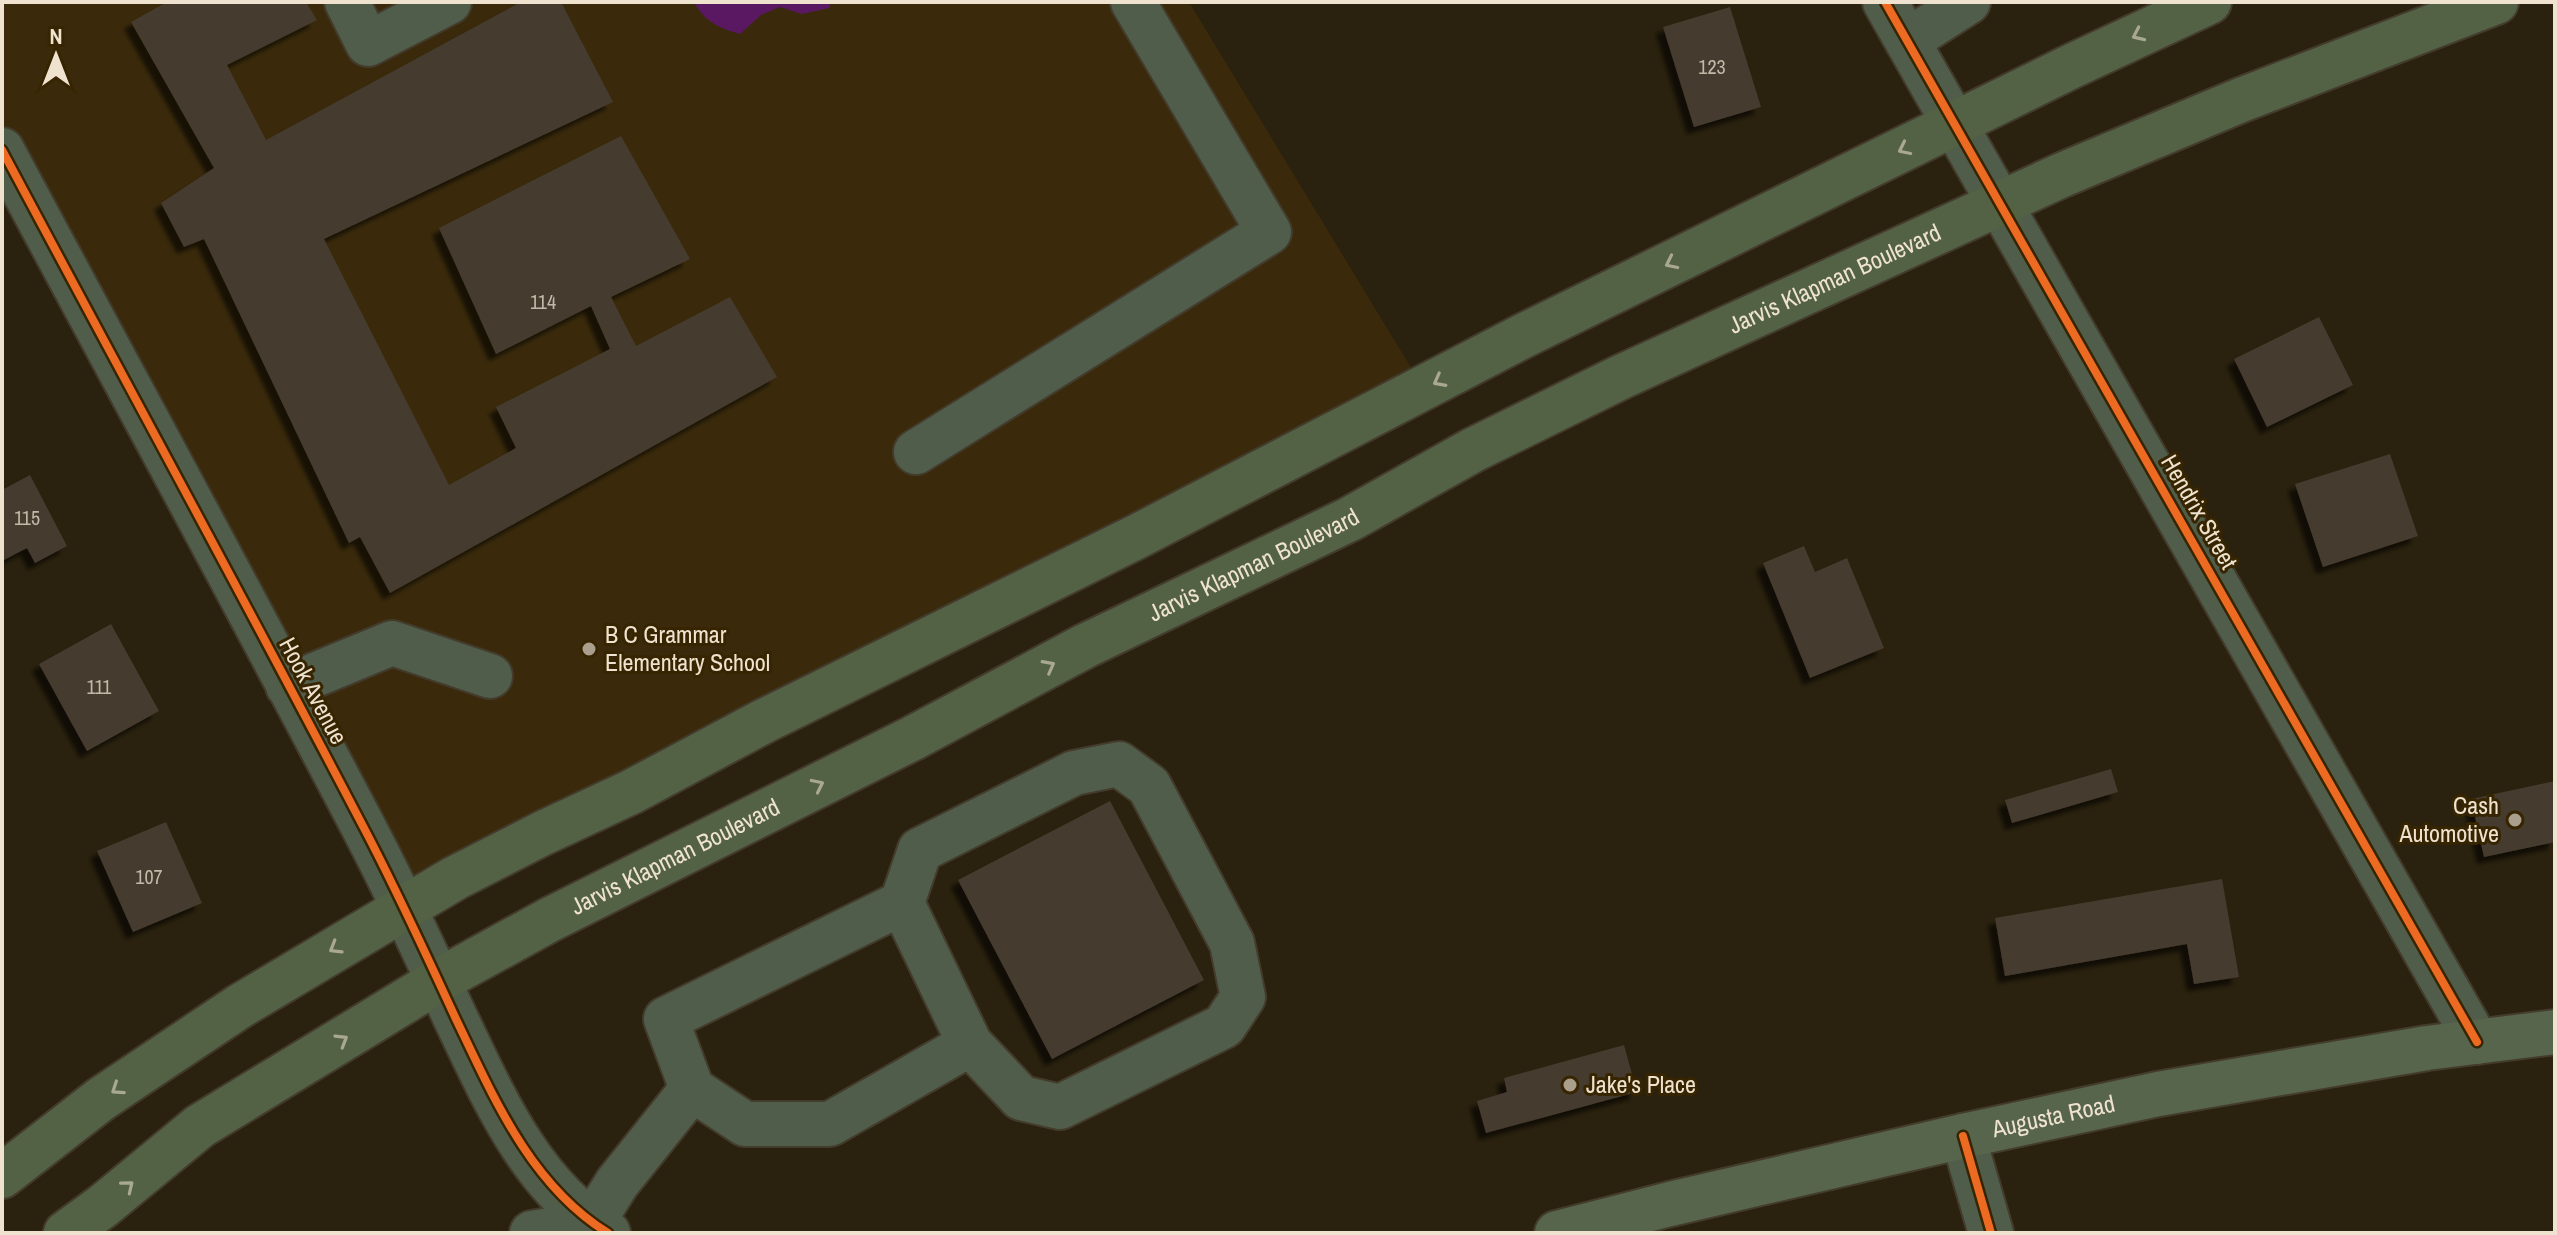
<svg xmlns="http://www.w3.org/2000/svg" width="2557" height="1235" viewBox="0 0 2557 1235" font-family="'Archivo Narrow',sans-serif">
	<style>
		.built { fill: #3a2a0b }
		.green { fill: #5a1863 }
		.building { fill: #453b2e; filter: url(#shadow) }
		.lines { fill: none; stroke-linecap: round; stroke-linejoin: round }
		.minor-casing { stroke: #433b2c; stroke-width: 48 }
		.major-casing { stroke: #433b2c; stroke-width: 48 }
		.highway-casing { stroke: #433b2c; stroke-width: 48 }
		.minor { stroke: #505d4a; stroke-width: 44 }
		.major { stroke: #56654b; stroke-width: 44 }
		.highway { stroke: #536145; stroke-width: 44 }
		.cycleway-casing { stroke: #372501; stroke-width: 13 }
		.cycleway { stroke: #ed6a23; stroke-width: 8 }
		.oneway { stroke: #a9a891 }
		.poi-dot { fill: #aa9f8c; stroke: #372501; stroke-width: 3 }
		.labels { text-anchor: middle; stroke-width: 6; stroke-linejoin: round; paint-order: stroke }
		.number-label { font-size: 20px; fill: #c4b9a8 }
		.street-label { font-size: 24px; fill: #efe3d0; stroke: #372501 }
		.poi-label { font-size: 24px; fill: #efe3d0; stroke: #372501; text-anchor: start }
	</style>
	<defs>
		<filter id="shadow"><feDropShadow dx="-7" dy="7" stdDeviation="2" flood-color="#0009"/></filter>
	</defs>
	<rect width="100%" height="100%" fill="#2a210e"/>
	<path class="built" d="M 2,2 L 1189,2 L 1424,389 L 403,909 L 2,151 Z"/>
	<path class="green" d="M 694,2 L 831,2 L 829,8 L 802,14 L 780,7 L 761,15 L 740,34 C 719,28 704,21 694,2 Z"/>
	<path class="building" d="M 167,2 L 306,2 L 317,20 L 227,65 L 266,140 L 521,2 L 561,2 L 613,102 L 324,239 L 449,485 L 516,448 L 496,407 L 610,349 L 591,306 L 496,354 L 439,228 L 621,136 L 690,259 L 611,297 L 636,346 L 730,297 L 777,377 L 390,593 L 360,537 L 349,543 L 204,239 L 184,247 L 161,203 L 214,168 L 131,22 Z
		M 1730,7 L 1761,107 L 1694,127 L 1663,27 Z
		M 2319,317 L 2353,385 L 2267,427 L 2234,359 Z
		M 2390,454 L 2418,536 L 2323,567 L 2295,484 Z
		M 30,475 L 67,546 L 35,563 L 27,548 L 2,561 L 2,490 Z
		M 1804,546 L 1815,572 L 1847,558 L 1884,648 L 1810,678 L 1763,563 Z
		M 111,624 L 159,711 L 87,751 L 39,664 Z
		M 2111,769 L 2118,792 L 2012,823 L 2005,800 Z
		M 2555,781 L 2555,842 L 2484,857 L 2471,799 Z
		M 1110,801 L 1204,980 L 1052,1059 L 958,880 Z
		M 166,822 L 202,903 L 133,932 L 97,851 Z
		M 2222,879 L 2239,977 L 2194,984 L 2187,944 L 2005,976 L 1995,918 Z
		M 1624,1045 L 1637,1092 L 1486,1133 L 1477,1101 L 1507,1092 L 1504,1078 Z"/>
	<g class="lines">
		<g class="minor-casing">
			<path id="minor" d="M 347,2 L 368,44 L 449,2
				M 1885,2 L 2477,1042
				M 1907,41 L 1968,2
				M 2,150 C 123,377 246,602 365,830 C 397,891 426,954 455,1017 C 493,1096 530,1185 608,1233
				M 916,452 L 1269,232 L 1133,2
				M 288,686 L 392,643 L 490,676
				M 902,903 L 920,850 L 1074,773 L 1119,764 L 1149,786 L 1232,943 L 1243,997 L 1224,1026 L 1060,1107 L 1021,1098 L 970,1044
				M 1963,1136 L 1991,1233
				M 532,1233 L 592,1223 L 617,1183 L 692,1089 L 745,1124 L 830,1124 L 970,1044 L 902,903 L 666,1019 L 692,1089"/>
		</g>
		<g class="major-casing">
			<g id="major">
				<path id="s1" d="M 1557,1233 L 1670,1204 L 1963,1136 L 2158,1094 L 2427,1048 L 2555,1032"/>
			</g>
		</g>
		<g class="highway-casing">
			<g id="highway">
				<path d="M 2,1176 L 101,1099 L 240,1006 L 455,878 L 543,833 L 631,792 L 764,721 L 1136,537 L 1523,336 L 2072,66 L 2209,2"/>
				<path id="s2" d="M 66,1233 L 103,1206 L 200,1126 L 438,981 L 549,920 L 913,738 L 1085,646 L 1350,519 L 1473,450 L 1621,377 L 2062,175 L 2241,100 L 2496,2"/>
			</g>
		</g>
		<use href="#minor" class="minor"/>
		<use href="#major" class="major"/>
		<use href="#highway" class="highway"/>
		<g class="cycleway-casing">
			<path id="cycleway" d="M 1885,2 L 2477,1042
				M 2,150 C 123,377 246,602 365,830 C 397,891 426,954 455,1017 C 493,1096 530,1185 608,1233
				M 1963,1136 L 1991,1233"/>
		</g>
		<use href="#cycleway" class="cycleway"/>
	</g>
	<defs><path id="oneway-chevron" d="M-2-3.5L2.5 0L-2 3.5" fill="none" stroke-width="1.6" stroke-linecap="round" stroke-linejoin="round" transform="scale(2)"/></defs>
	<g class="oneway">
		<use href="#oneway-chevron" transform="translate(2138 35) rotate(155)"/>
		<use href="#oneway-chevron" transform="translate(1904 149) rotate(154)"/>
		<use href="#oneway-chevron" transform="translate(1671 263) rotate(154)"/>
		<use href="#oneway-chevron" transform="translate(1439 381) rotate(152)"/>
		<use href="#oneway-chevron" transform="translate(1049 666) rotate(-28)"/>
		<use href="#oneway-chevron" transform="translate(818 785) rotate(-26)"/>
		<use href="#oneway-chevron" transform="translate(335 948) rotate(149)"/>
		<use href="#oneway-chevron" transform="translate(342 1040) rotate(-31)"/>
		<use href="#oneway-chevron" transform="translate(117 1089) rotate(146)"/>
		<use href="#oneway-chevron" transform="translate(128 1186) rotate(-39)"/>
	</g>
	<g class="poi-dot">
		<circle cx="589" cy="649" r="8"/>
		<circle cx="2515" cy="820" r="8"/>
		<circle cx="1570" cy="1085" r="8"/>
	</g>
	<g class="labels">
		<g class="number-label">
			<text x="1712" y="74">123</text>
			<text x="543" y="309">114</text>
			<text x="27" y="525">115</text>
			<text x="99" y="694">111</text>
			<text x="149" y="884">107</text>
		</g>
		<g class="street-label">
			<text dy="8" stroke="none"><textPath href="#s2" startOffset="2014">Jarvis Klapman Boulevard</textPath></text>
			<text transform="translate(2199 512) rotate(60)" y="8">Hendrix Street</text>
			<text dy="8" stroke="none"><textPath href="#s2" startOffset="1366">Jarvis Klapman Boulevard</textPath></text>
			<text transform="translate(313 691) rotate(62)" y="8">Hook Avenue</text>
			<text dy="8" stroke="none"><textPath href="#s2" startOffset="718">Jarvis Klapman Boulevard</textPath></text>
			<text dy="8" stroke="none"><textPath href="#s1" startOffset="510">Augusta Road</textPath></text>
		</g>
		<g class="poi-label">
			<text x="605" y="643">B C Grammar<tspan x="605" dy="28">Elementary School</tspan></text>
			<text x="2499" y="814" text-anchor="end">Cash<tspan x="2499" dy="28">Automotive</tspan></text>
			<text x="1586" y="1093">Jake's Place</text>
		</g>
	</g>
	<rect width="2557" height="1235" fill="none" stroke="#efe3d0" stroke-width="8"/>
	<g transform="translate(56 56)" stroke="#372501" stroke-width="6" paint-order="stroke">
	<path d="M0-6L14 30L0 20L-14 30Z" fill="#efe3d0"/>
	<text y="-12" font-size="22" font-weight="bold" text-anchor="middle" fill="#efe3d0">N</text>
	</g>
</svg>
